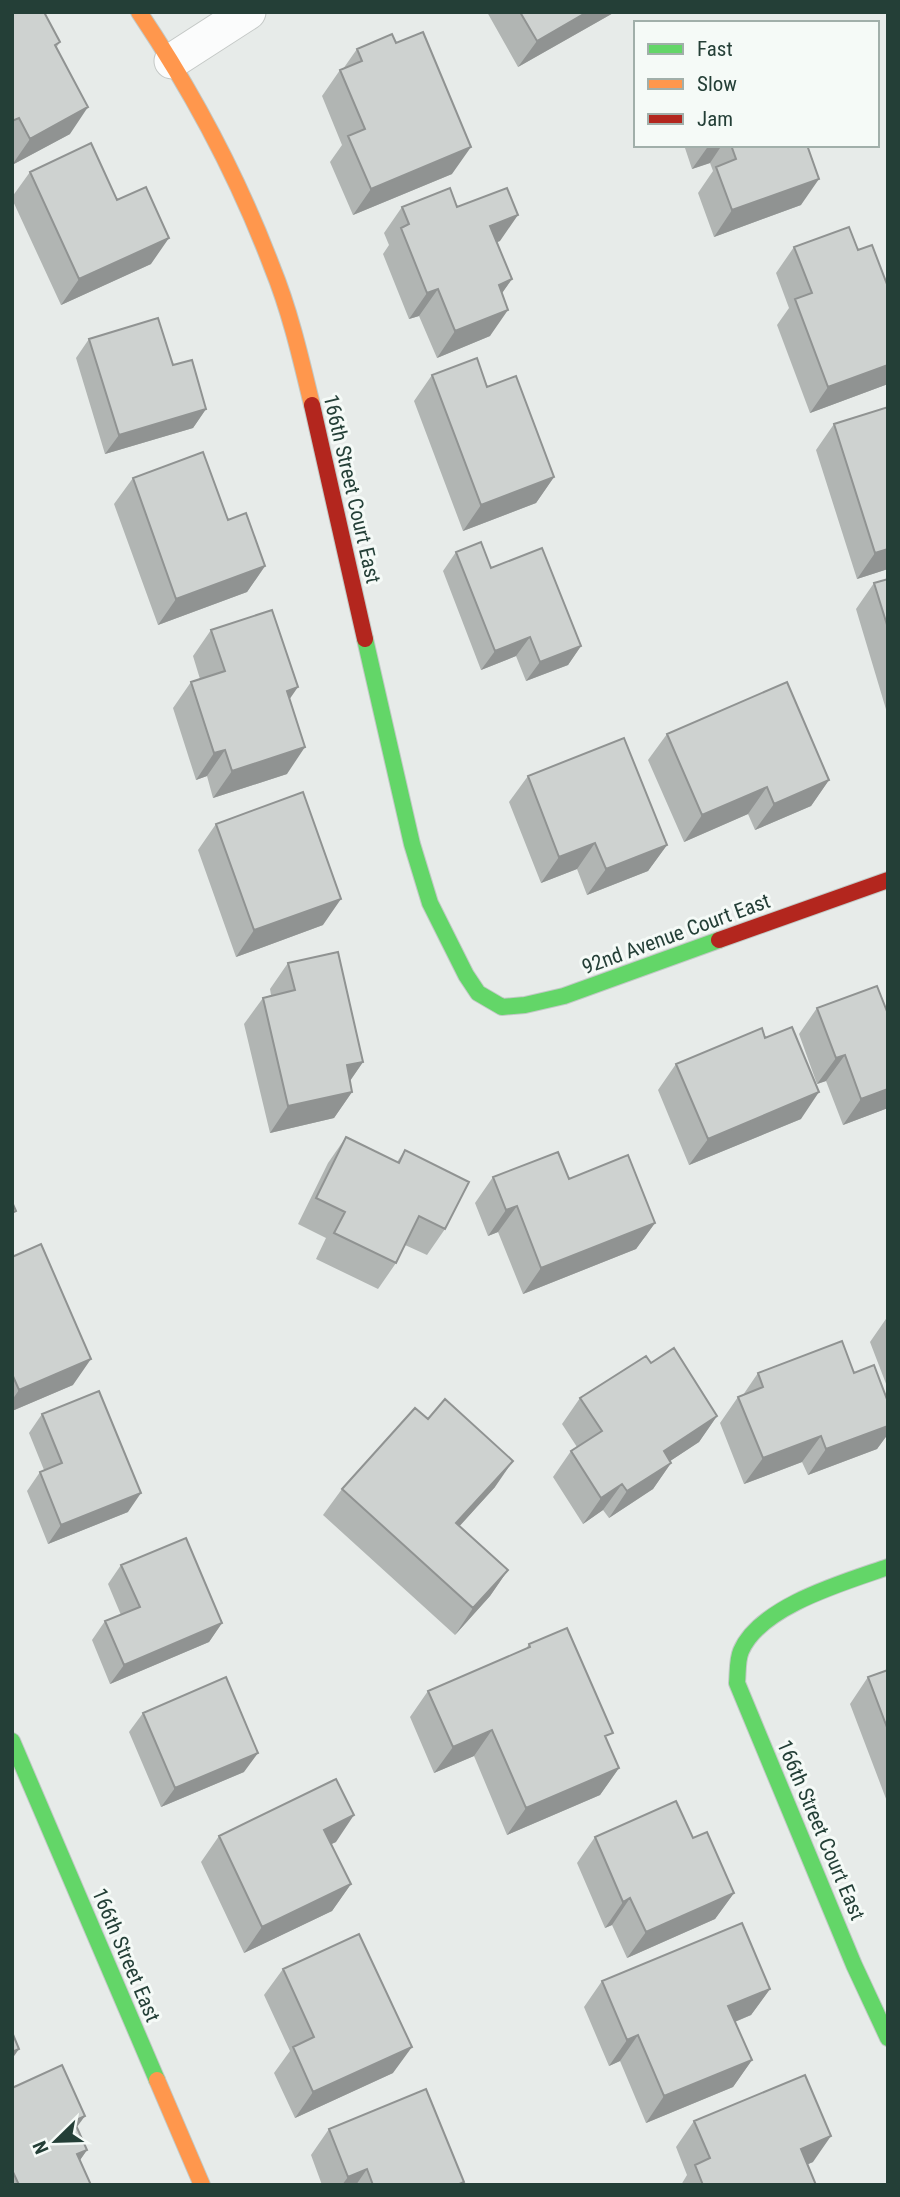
<svg xmlns="http://www.w3.org/2000/svg" width="900" height="2197" viewBox="0 0 900 2197" font-family="'Roboto Condensed',sans-serif">
	<style>
		.lines { fill: none; stroke-linecap: round; stroke-linejoin: round }
		.street-casing { stroke: #c4c8c6; stroke-width: 37 }
		.fast-casing { stroke: #c2c9c6; stroke-width: 18 }
		.slow-casing { stroke: #c2c9c6; stroke-width: 18 }
		.jam-casing { stroke: #c2c9c6; stroke-width: 18 }
		.street { stroke: #fbfcfc; stroke-width: 35 }
		.fast { stroke: #63d668; stroke-width: 16 }
		.slow { stroke: #ff974d; stroke-width: 16 }
		.jam { stroke: #b3261e; stroke-width: 16 }
		.wall { fill: #b1b5b3 }
		.shaded-wall { fill: #909392 }
		.building { fill: #ced2d0; stroke: #909392; stroke-width: 2 }
		.labels { text-anchor: middle; stroke-width: 6; stroke-linejoin: round; paint-order: stroke }
		.street-label { font-size: 21px; fill: #243f37; stroke: #f5faf7 }
	</style>
	<rect width="100%" height="100%" fill="#e7ebe9"/>
	<g class="lines">
		<g class="street-casing">
			<path id="street" d="M 172,61 L 248,12"/>
		</g>
		<g class="fast-casing">
			<path id="fast" d="M 365,639 L 412,844 L 430,903 L 466,975 L 478,993 L 502,1007 L 525,1005 L 564,996 L 719,940
				M 888,1567 C 845,1582 760,1606 741,1651 C 737,1660 738,1673 737,1683 L 854,1965 L 888,2038
				M 12,1741 L 157,2080"/>
		</g>
		<g class="slow-casing">
			<path id="slow" d="M 139,12 C 192,91 238,177 272,267 C 290,311 301,359 312,405
				M 157,2080 L 202,2185"/>
		</g>
		<g class="jam-casing">
			<path id="jam" d="M 312,405 L 365,639
				M 719,940 L 888,880"/>
		</g>
		<use href="#street" class="street"/>
		<use href="#fast" class="fast"/>
		<use href="#slow" class="slow"/>
		<use href="#jam" class="jam"/>
	</g>
	<path class="wall" d="M 12,12 L 60,42 L 56,48 L 70,134 L 12,165 Z
		M 487,12 L 615,12 L 518,67 Z
		M 396,43 L 452,174 L 353,215 L 330,162 L 342,145 L 322,96 L 340,70 L 343,69 L 357,49 Z
		M 684,145 L 807,145 L 801,205 L 714,237 L 698,193 L 713,171 L 710,163 L 692,169 Z
		M 30,172 L 117,200 L 151,264 L 61,305 L 12,199 L 12,197 Z
		M 402,207 L 457,207 L 500,241 L 497,242 L 512,279 L 502,293 L 490,336 L 437,358 L 419,316 L 409,319 L 383,254 L 389,245 L 384,233 Z
		M 794,247 L 888,384 L 810,413 L 777,325 L 789,308 L 776,273 Z
		M 89,339 L 206,409 L 193,428 L 105,454 L 76,358 Z
		M 432,375 L 487,387 L 554,477 L 536,503 L 463,531 L 414,401 Z
		M 834,424 L 888,569 L 857,579 L 816,450 Z
		M 133,478 L 228,520 L 265,566 L 247,592 L 158,625 L 114,504 Z
		M 456,552 L 491,568 L 581,646 L 568,665 L 526,681 L 516,656 L 481,670 L 443,571 Z
		M 888,579 L 888,716 L 856,609 L 874,583 Z
		M 211,630 L 290,699 L 287,774 L 213,798 L 207,776 L 196,780 L 173,708 L 191,682 L 200,679 L 193,656 Z
		M 667,734 L 829,780 L 811,806 L 755,830 L 748,814 L 684,842 L 648,760 Z
		M 528,776 L 667,845 L 648,871 L 587,895 L 577,869 L 541,883 L 509,802 Z
		M 216,824 L 323,925 L 236,957 L 198,850 Z
		M 288,963 L 363,1062 L 350,1081 L 352,1092 L 334,1118 L 270,1133 L 244,1024 L 263,998 L 271,995 L 270,989 Z
		M 817,1008 L 888,1108 L 843,1125 L 826,1081 L 817,1084 L 799,1034 Z
		M 676,1064 L 801,1119 L 689,1165 L 658,1090 Z
		M 346,1137 L 397,1162 L 405,1150 L 445,1229 L 427,1255 L 405,1245 L 396,1263 L 378,1289 L 316,1259 L 326,1238 L 298,1224 L 328,1163 Z
		M 493,1177 L 569,1179 L 655,1223 L 636,1249 L 523,1294 L 498,1232 L 488,1236 L 475,1203 Z
		M 12,1257 L 73,1385 L 12,1411 Z
		M 888,1316 L 888,1389 L 870,1342 Z
		M 651,1363 L 717,1416 L 699,1442 L 670,1461 L 671,1463 L 653,1489 L 609,1518 L 603,1510 L 583,1524 L 553,1477 L 571,1451 L 577,1447 L 562,1424 L 580,1398 Z
		M 758,1373 L 854,1373 L 888,1402 L 888,1434 L 877,1449 L 808,1475 L 802,1462 L 744,1484 L 720,1423 L 738,1397 L 743,1395 Z
		M 42,1414 L 128,1512 L 48,1544 L 27,1491 L 40,1472 L 44,1470 L 29,1433 Z
		M 495,1487 L 459,1526 L 508,1570 L 490,1596 L 455,1635 L 323,1515 L 342,1489 Z
		M 121,1565 L 222,1623 L 209,1642 L 110,1684 L 92,1640 L 105,1621 L 121,1615 L 108,1584 Z
		M 529,1644 L 607,1741 L 619,1768 L 600,1795 L 507,1835 L 474,1756 L 434,1773 L 410,1717 L 428,1691 L 526,1649 Z
		M 888,1670 L 888,1804 L 850,1704 L 868,1677 Z
		M 143,1713 L 244,1772 L 161,1807 L 129,1732 Z
		M 219,1836 L 336,1842 L 331,1844 L 351,1884 L 332,1911 L 244,1953 L 201,1862 Z
		M 595,1837 L 693,1838 L 734,1893 L 715,1919 L 627,1958 L 612,1925 L 605,1928 L 577,1863 Z
		M 283,1969 L 393,2073 L 295,2118 L 274,2073 L 290,2051 L 264,1995 Z
		M 602,1981 L 770,1989 L 751,2015 L 735,2022 L 752,2060 L 733,2087 L 646,2123 L 620,2061 L 609,2066 L 584,2007 Z
		M 12,2088 L 77,2127 L 87,2150 L 80,2160 L 91,2185 L 12,2185 Z
		M 694,2121 L 813,2162 L 808,2164 L 816,2185 L 681,2185 L 687,2175 L 676,2147 Z
		M 329,2129 L 464,2182 L 462,2185 L 322,2185 L 311,2155 Z"/>
	<path class="shaded-wall" d="M 587,12 L 615,12 L 518,67 L 537,41 Z
		M 88,107 L 70,134 L 12,165 L 30,139 Z
		M 709,145 L 722,145 L 710,163 L 692,169 Z
		M 471,147 L 452,174 L 353,215 L 371,189 Z
		M 819,179 L 801,205 L 714,237 L 732,210 Z
		M 518,215 L 500,241 L 472,252 L 490,226 Z
		M 169,238 L 151,264 L 61,305 L 79,279 Z
		M 512,279 L 493,306 L 499,285 Z
		M 438,289 L 419,316 L 409,319 L 427,293 Z
		M 508,310 L 490,336 L 437,358 L 455,331 Z
		M 888,365 L 888,384 L 810,413 L 828,387 Z
		M 206,409 L 193,428 L 105,454 L 119,435 Z
		M 554,477 L 536,503 L 463,531 L 481,505 Z
		M 888,549 L 888,569 L 857,579 L 875,553 Z
		M 265,566 L 247,592 L 158,625 L 176,599 Z
		M 530,637 L 516,656 L 481,670 L 495,651 Z
		M 581,646 L 568,665 L 526,681 L 540,662 Z
		M 298,687 L 280,713 L 287,691 Z
		M 305,747 L 287,774 L 213,798 L 232,771 Z
		M 225,750 L 207,776 L 196,780 L 214,753 Z
		M 829,780 L 811,806 L 755,830 L 774,804 Z
		M 767,787 L 748,814 L 684,842 L 702,815 Z
		M 595,843 L 577,869 L 541,883 L 559,857 Z
		M 667,845 L 648,871 L 587,895 L 606,869 Z
		M 341,899 L 323,925 L 236,957 L 254,930 Z
		M 845,1055 L 826,1081 L 817,1084 L 836,1058 Z
		M 363,1062 L 345,1088 L 347,1065 Z
		M 888,1089 L 888,1108 L 843,1125 L 861,1099 Z
		M 352,1092 L 334,1118 L 270,1133 L 288,1106 Z
		M 819,1092 L 801,1119 L 689,1165 L 708,1139 Z
		M 517,1206 L 498,1232 L 488,1236 L 506,1210 Z
		M 655,1223 L 636,1249 L 523,1294 L 541,1268 Z
		M 91,1359 L 73,1385 L 12,1411 L 12,1400 L 19,1390 Z
		M 717,1416 L 699,1442 L 646,1477 L 664,1451 Z
		M 888,1426 L 888,1434 L 877,1449 L 808,1475 L 826,1449 Z
		M 821,1436 L 802,1462 L 744,1484 L 763,1458 Z
		M 513,1461 L 495,1487 L 438,1550 L 456,1523 Z
		M 671,1463 L 653,1489 L 609,1518 L 627,1491 Z
		M 622,1484 L 603,1510 L 583,1524 L 601,1498 Z
		M 141,1493 L 128,1512 L 48,1544 L 61,1525 Z
		M 508,1570 L 490,1596 L 455,1635 L 473,1608 Z
		M 222,1623 L 209,1642 L 110,1684 L 124,1665 Z
		M 492,1730 L 474,1756 L 434,1773 L 453,1747 Z
		M 258,1753 L 244,1772 L 161,1807 L 175,1788 Z
		M 619,1768 L 600,1795 L 507,1835 L 526,1808 Z
		M 354,1815 L 336,1842 L 306,1856 L 324,1830 Z
		M 351,1884 L 332,1911 L 244,1953 L 262,1927 Z
		M 734,1893 L 715,1919 L 627,1958 L 646,1932 Z
		M 630,1898 L 612,1925 L 605,1928 L 623,1902 Z
		M 770,1989 L 751,2015 L 710,2032 L 728,2006 Z
		M 638,2035 L 620,2061 L 609,2066 L 627,2040 Z
		M 412,2047 L 393,2073 L 295,2118 L 313,2092 Z
		M 19,2049 L 12,2059 L 12,2052 Z
		M 752,2060 L 733,2087 L 646,2123 L 664,2096 Z
		M 85,2116 L 66,2142 L 74,2121 Z
		M 831,2136 L 813,2162 L 783,2175 L 801,2149 Z
		M 87,2150 L 69,2176 L 77,2154 Z
		M 367,2169 L 356,2185 L 342,2185 L 348,2177 Z"/>
	<path class="building" d="M 12,12 L 44,12 L 60,42 L 55,45 L 88,107 L 30,139 L 19,118 L 12,121 Z
		M 520,12 L 587,12 L 537,41 Z
		M 423,32 L 471,147 L 371,189 L 348,136 L 365,129 L 340,70 L 362,61 L 357,49 L 392,34 L 396,43 Z
		M 91,143 L 117,200 L 146,187 L 169,238 L 79,279 L 30,172 Z
		M 731,145 L 807,145 L 819,179 L 732,210 L 716,167 L 736,159 Z
		M 450,188 L 457,207 L 507,188 L 518,215 L 490,226 L 512,279 L 499,285 L 508,310 L 455,331 L 438,289 L 427,293 L 401,228 L 409,224 L 402,207 Z
		M 849,227 L 858,250 L 872,245 L 888,287 L 888,365 L 828,387 L 795,299 L 812,293 L 794,247 Z
		M 158,318 L 173,365 L 192,360 L 206,409 L 119,435 L 89,339 Z
		M 477,358 L 487,387 L 516,376 L 554,477 L 481,505 L 432,375 Z
		M 888,407 L 888,549 L 875,553 L 834,424 Z
		M 203,452 L 228,520 L 246,513 L 265,566 L 176,599 L 133,478 Z
		M 481,542 L 491,568 L 542,548 L 581,646 L 540,662 L 530,637 L 495,651 L 456,552 Z
		M 888,579 L 888,628 L 874,583 Z
		M 272,610 L 298,687 L 287,691 L 305,747 L 232,771 L 225,750 L 214,753 L 191,682 L 225,671 L 211,630 Z
		M 787,682 L 829,780 L 774,804 L 767,787 L 702,815 L 667,734 Z
		M 624,738 L 667,845 L 606,869 L 595,843 L 559,857 L 528,776 Z
		M 303,792 L 341,899 L 254,930 L 216,824 Z
		M 338,952 L 363,1062 L 347,1065 L 352,1092 L 288,1106 L 263,998 L 295,990 L 288,963 Z
		M 877,986 L 888,1014 L 888,1089 L 861,1099 L 845,1055 L 836,1058 L 817,1008 Z
		M 792,1027 L 819,1092 L 708,1139 L 676,1064 L 762,1028 L 765,1038 Z
		M 346,1137 L 399,1163 L 405,1150 L 469,1182 L 445,1229 L 419,1216 L 396,1263 L 334,1233 L 345,1212 L 316,1198 Z
		M 558,1152 L 569,1179 L 628,1155 L 655,1223 L 541,1268 L 517,1206 L 506,1210 L 493,1177 Z
		M 12,1202 L 16,1211 L 12,1213 Z
		M 41,1244 L 91,1359 L 19,1390 L 12,1374 L 12,1257 Z
		M 842,1341 L 854,1373 L 874,1365 L 888,1402 L 888,1426 L 826,1449 L 821,1436 L 763,1458 L 738,1397 L 763,1387 L 758,1373 Z
		M 674,1348 L 717,1416 L 664,1451 L 671,1463 L 627,1491 L 622,1484 L 601,1498 L 571,1451 L 602,1431 L 580,1398 L 646,1356 L 651,1363 Z
		M 99,1391 L 141,1493 L 61,1525 L 40,1472 L 62,1463 L 42,1414 Z
		M 445,1399 L 513,1461 L 456,1523 L 508,1570 L 473,1608 L 342,1489 L 415,1408 L 428,1419 Z
		M 186,1538 L 222,1623 L 124,1665 L 105,1621 L 140,1607 L 121,1565 Z
		M 567,1628 L 613,1733 L 605,1736 L 619,1768 L 526,1808 L 492,1730 L 453,1747 L 428,1691 L 530,1647 L 529,1644 Z
		M 888,1670 L 888,1730 L 868,1677 Z
		M 226,1677 L 258,1753 L 175,1788 L 143,1713 Z
		M 336,1779 L 354,1815 L 324,1830 L 351,1884 L 262,1927 L 219,1836 Z
		M 676,1801 L 693,1838 L 707,1832 L 734,1893 L 646,1932 L 630,1898 L 623,1902 L 595,1837 Z
		M 742,1923 L 770,1989 L 728,2006 L 752,2060 L 664,2096 L 638,2035 L 627,2040 L 602,1981 Z
		M 359,1934 L 412,2047 L 313,2092 L 293,2047 L 314,2037 L 283,1969 Z
		M 12,2032 L 19,2049 L 12,2052 Z
		M 62,2065 L 85,2116 L 74,2121 L 87,2150 L 77,2154 L 91,2185 L 19,2185 L 12,2170 L 12,2088 Z
		M 805,2075 L 831,2136 L 801,2149 L 816,2185 L 703,2185 L 695,2165 L 710,2158 L 694,2121 Z
		M 426,2089 L 464,2182 L 457,2185 L 373,2185 L 367,2169 L 348,2177 L 329,2129 Z"/>
	<g class="labels">
		<g class="street-label">
			<text transform="translate(352 489) rotate(77)" y="7">166th Street Court East</text>
			<text transform="translate(676 934) rotate(-20)" y="7">92nd Avenue Court East</text>
			<text transform="translate(821 1830) rotate(67)" y="7">166th Street Court East</text>
			<text transform="translate(126 1955) rotate(67)" y="7">166th Street East</text>
		</g>
	</g>
	<rect width="900" height="2197" fill="none" stroke="#243f37" stroke-width="28"/>
	<rect x="634" y="21" width="245" height="126" fill="#f5faf7" stroke="#a1afaa" stroke-width="2"/>
	<rect x="648" y="44" width="35" height="10" fill="#63d668" stroke="#a1afaa" stroke-width="2"/>
	<text x="697" y="56" font-size="21" fill="#243f37">Fast</text>
	<rect x="648" y="79" width="35" height="10" fill="#ff974d" stroke="#a1afaa" stroke-width="2"/>
	<text x="697" y="91" font-size="21" fill="#243f37">Slow</text>
	<rect x="648" y="114" width="35" height="10" fill="#b3261e" stroke="#a1afaa" stroke-width="2"/>
	<text x="697" y="126" font-size="21" fill="#243f37">Jam</text>
	<g transform="translate(56 2141) rotate(247)" stroke="#f5faf7" stroke-width="5" paint-order="stroke">
	<path d="M0-5L12 26L0 18L-12 26Z" fill="#243f37"/>
	<text y="-10" font-size="19" font-weight="bold" text-anchor="middle" fill="#243f37">N</text>
	</g>
</svg>
